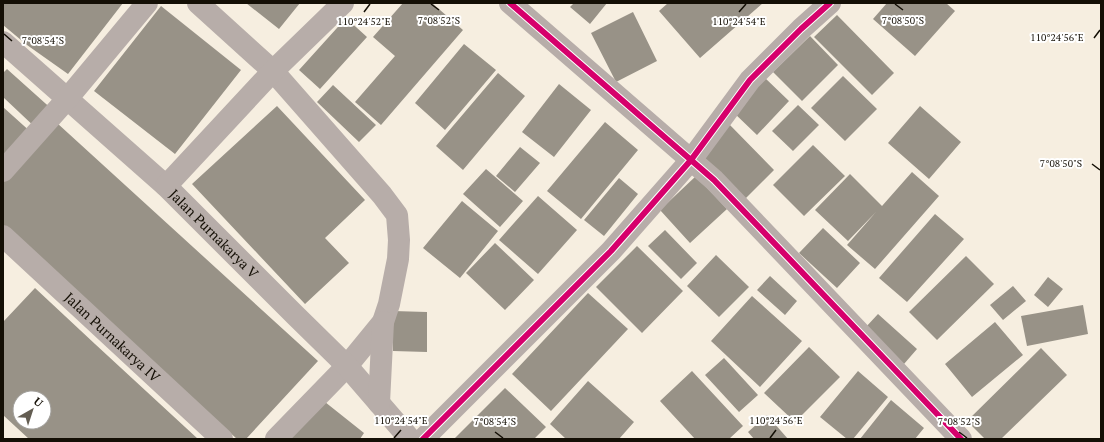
<svg xmlns="http://www.w3.org/2000/svg" width="1104" height="442" viewBox="0 0 1104 442" font-family="'PT Serif',serif">
	<style>
		.building { fill: #989287; fill-rule: evenodd }
		.lines { fill: none; stroke-linecap: round; stroke-linejoin: round }
		.street { stroke: #b7ada9; stroke-width: 22 }
		.cycleway-casing { stroke: #fff; stroke-width: 8 }
		.cycleway { stroke: #d6006c; stroke-width: 6 }
		.ticks { fill: none; stroke: #140f05; stroke-width: 1.5 }
		.labels { text-anchor: middle; stroke-width: 4; stroke-linejoin: round; paint-order: stroke }
		.street-label { font-size: 14px; fill: #140f05; stroke: #fff }
		.ticks-label { font-size: 10px; text-anchor: middle; fill: #140f05; stroke: #fff; stroke-width: 4; stroke-linejoin: round; paint-order: stroke }
	</style>
	<rect width="100%" height="100%" fill="#f6eee0"/>
	<path class="building" d="M 3,3 L 123,3 L 68,74 L 27,45 L 3,25 Z
		M 246,3 L 300,3 L 279,29 Z
		M 403,3 L 432,3 L 463,30 L 381,125 L 355,102 L 395,56 L 373,37 Z
		M 574,3 L 607,3 L 590,24 L 570,7 Z
		M 668,3 L 763,3 L 700,58 L 659,11 Z
		M 887,3 L 946,3 L 955,11 L 915,56 L 873,19 Z
		M 161,6 L 241,70 L 175,154 L 94,91 Z
		M 633,12 L 657,61 L 616,82 L 591,33 Z
		M 837,15 L 894,73 L 872,95 L 814,37 Z
		M 346,18 L 367,37 L 320,89 L 299,70 Z
		M 810,36 L 838,65 L 802,101 L 773,72 Z
		M 464,44 L 496,70 L 445,130 L 415,103 Z
		M 7,69 L 55,112 L 38,130 L 3,97 L 3,73 Z
		M 498,73 L 525,96 L 463,170 L 436,146 Z
		M 843,76 L 877,109 L 845,141 L 811,108 Z
		M 764,77 L 789,101 L 757,135 L 732,111 Z
		M 559,84 L 591,110 L 554,157 L 522,132 Z
		M 333,85 L 376,125 L 359,142 L 317,102 Z
		M 798,105 L 819,125 L 793,151 L 772,131 Z
		M 277,106 L 365,200 L 325,238 L 349,263 L 305,304 L 192,184 Z
		M 920,106 L 961,142 L 929,179 L 888,143 Z
		M 3,107 L 33,134 L 3,166 Z
		M 605,122 L 638,150 L 581,219 L 547,191 Z
		M 57,123 L 318,361 L 246,439 L 237,439 L 3,225 L 3,181 Z
		M 728,123 L 774,170 L 743,201 L 696,154 Z
		M 813,145 L 845,176 L 804,216 L 773,185 Z
		M 520,147 L 540,163 L 515,192 L 496,176 Z
		M 486,169 L 523,201 L 500,227 L 463,194 Z
		M 912,172 L 939,196 L 875,269 L 847,245 L 876,212 L 848,241 L 815,210 L 850,174 L 882,206 Z
		M 696,176 L 727,209 L 690,243 L 660,210 Z
		M 619,178 L 638,194 L 604,236 L 584,220 Z
		M 538,196 L 577,230 L 538,274 L 499,240 Z
		M 462,201 L 498,231 L 460,278 L 423,248 Z
		M 935,214 L 964,239 L 907,302 L 879,278 Z
		M 823,228 L 860,263 L 837,288 L 799,253 Z
		M 665,230 L 697,263 L 681,279 L 648,246 Z
		M 495,243 L 534,280 L 505,310 L 466,273 Z
		M 637,246 L 683,291 L 642,333 L 596,287 Z
		M 716,255 L 749,287 L 719,317 L 687,286 Z
		M 966,256 L 994,284 L 937,340 L 909,312 Z
		M 770,276 L 797,301 L 785,315 L 757,290 Z
		M 1048,277 L 1063,289 L 1048,307 L 1034,295 Z
		M 1013,286 L 1026,301 L 1003,320 L 990,305 Z
		M 35,288 L 95,344 L 198,439 L 29,439 L 3,415 L 3,322 ZM 20,398 L 44,398 L 44,422 L 20,422 Z
		M 588,293 L 628,329 L 551,411 L 512,374 Z
		M 752,296 L 802,341 L 760,387 L 711,341 Z
		M 1083,305 L 1088,334 L 1027,346 L 1021,316 Z
		M 393,311 L 427,312 L 427,352 L 393,351 Z
		M 878,314 L 917,349 L 904,364 L 865,328 Z
		M 995,322 L 1023,355 L 972,397 L 945,364 Z
		M 809,347 L 840,377 L 795,422 L 764,393 Z
		M 1041,348 L 1067,375 L 1001,439 L 985,439 L 967,421 Z
		M 724,358 L 758,395 L 739,412 L 705,375 Z
		M 692,371 L 743,426 L 729,439 L 695,439 L 660,401 Z
		M 858,371 L 888,397 L 853,439 L 847,439 L 820,417 Z
		M 588,381 L 634,422 L 619,439 L 566,439 L 550,424 Z
		M 505,388 L 546,427 L 534,439 L 454,439 Z
		M 320,398 L 364,433 L 360,439 L 284,439 Z
		M 891,400 L 924,428 L 915,439 L 860,439 Z
		M 767,415 L 788,439 L 754,439 L 748,432 Z"/>
	<g class="lines">
		<g class="street">
			<path d="M 198,3 L 273,71 L 382,195 L 397,215 L 399,240 L 398,259 L 389,304 L 383,322 L 347,366 L 276,439"/>
			<path d="M 510,3 L 714,180 L 961,439"/>
			<path id="s1" d="M 3,42 L 166,186 L 295,315 L 347,366 L 410,439"/>
			<path d="M 3,171 L 67,99 L 147,3"/>
			<path d="M 166,186 L 273,71 L 343,3"/>
			<path id="s2" d="M 3,236 L 222,439"/>
			<path d="M 379,403 L 383,322"/>
			<path d="M 423,439 L 611,251 L 691,160 L 750,80 L 801,29 L 830,3"/>
		</g>
		<g class="cycleway-casing">
			<path id="cycleway" d="M 510,3 L 714,180 L 961,439
				M 423,439 L 611,251 L 691,160 L 750,80 L 801,29 L 830,3"/>
		</g>
		<use href="#cycleway" class="cycleway"/>
	</g>
	<path class="ticks" d="M 431,4 L 439,10M 895,4 L 903,10M 364,12 L 370,4M 739,12 L 746,4M 4,34 L 12,41M 1094,38 L 1100,30M 1092,164 L 1100,170M 495,432 L 503,438M 959,432 L 967,438M 394,438 L 401,430M 770,438 L 776,430"/>
	<g class="labels">
		<g class="street-label">
			<text dy="5" stroke="none"><textPath href="#s1" startOffset="285">Jalan Purnakarya V</textPath></text>
			<text dy="5" stroke="none"><textPath href="#s2" startOffset="149">Jalan Purnakarya IV</textPath></text>
		</g>
	</g>
	<g class="ticks-label">
		<text x="439" y="24">7°08'52"S</text>
		<text x="903" y="24">7°08'50"S</text>
		<text x="364" y="25">110°24'52"E</text>
		<text x="739" y="25">110°24'54"E</text>
		<text x="1057" y="41">110°24'56"E</text>
		<text x="43" y="44">7°08'54"S</text>
		<text x="1061" y="167">7°08'50"S</text>
		<text x="401" y="424">110°24'54"E</text>
		<text x="776" y="424">110°24'56"E</text>
		<text x="495" y="425">7°08'54"S</text>
		<text x="959" y="425">7°08'52"S</text>
	</g>
	<rect width="1104" height="442" fill="none" stroke="#140f05" stroke-width="8"/>
	<g transform="translate(32 410) rotate(39)"><circle r="19" fill="#ffffff" stroke="#a19f9b"/>
	<path d="M0-3L7 15L0 10L-7 15Z" fill="#635d52"/>
	<text y="-6" font-size="11" font-weight="bold" text-anchor="middle" fill="#140f05">U</text>
	</g>
</svg>
